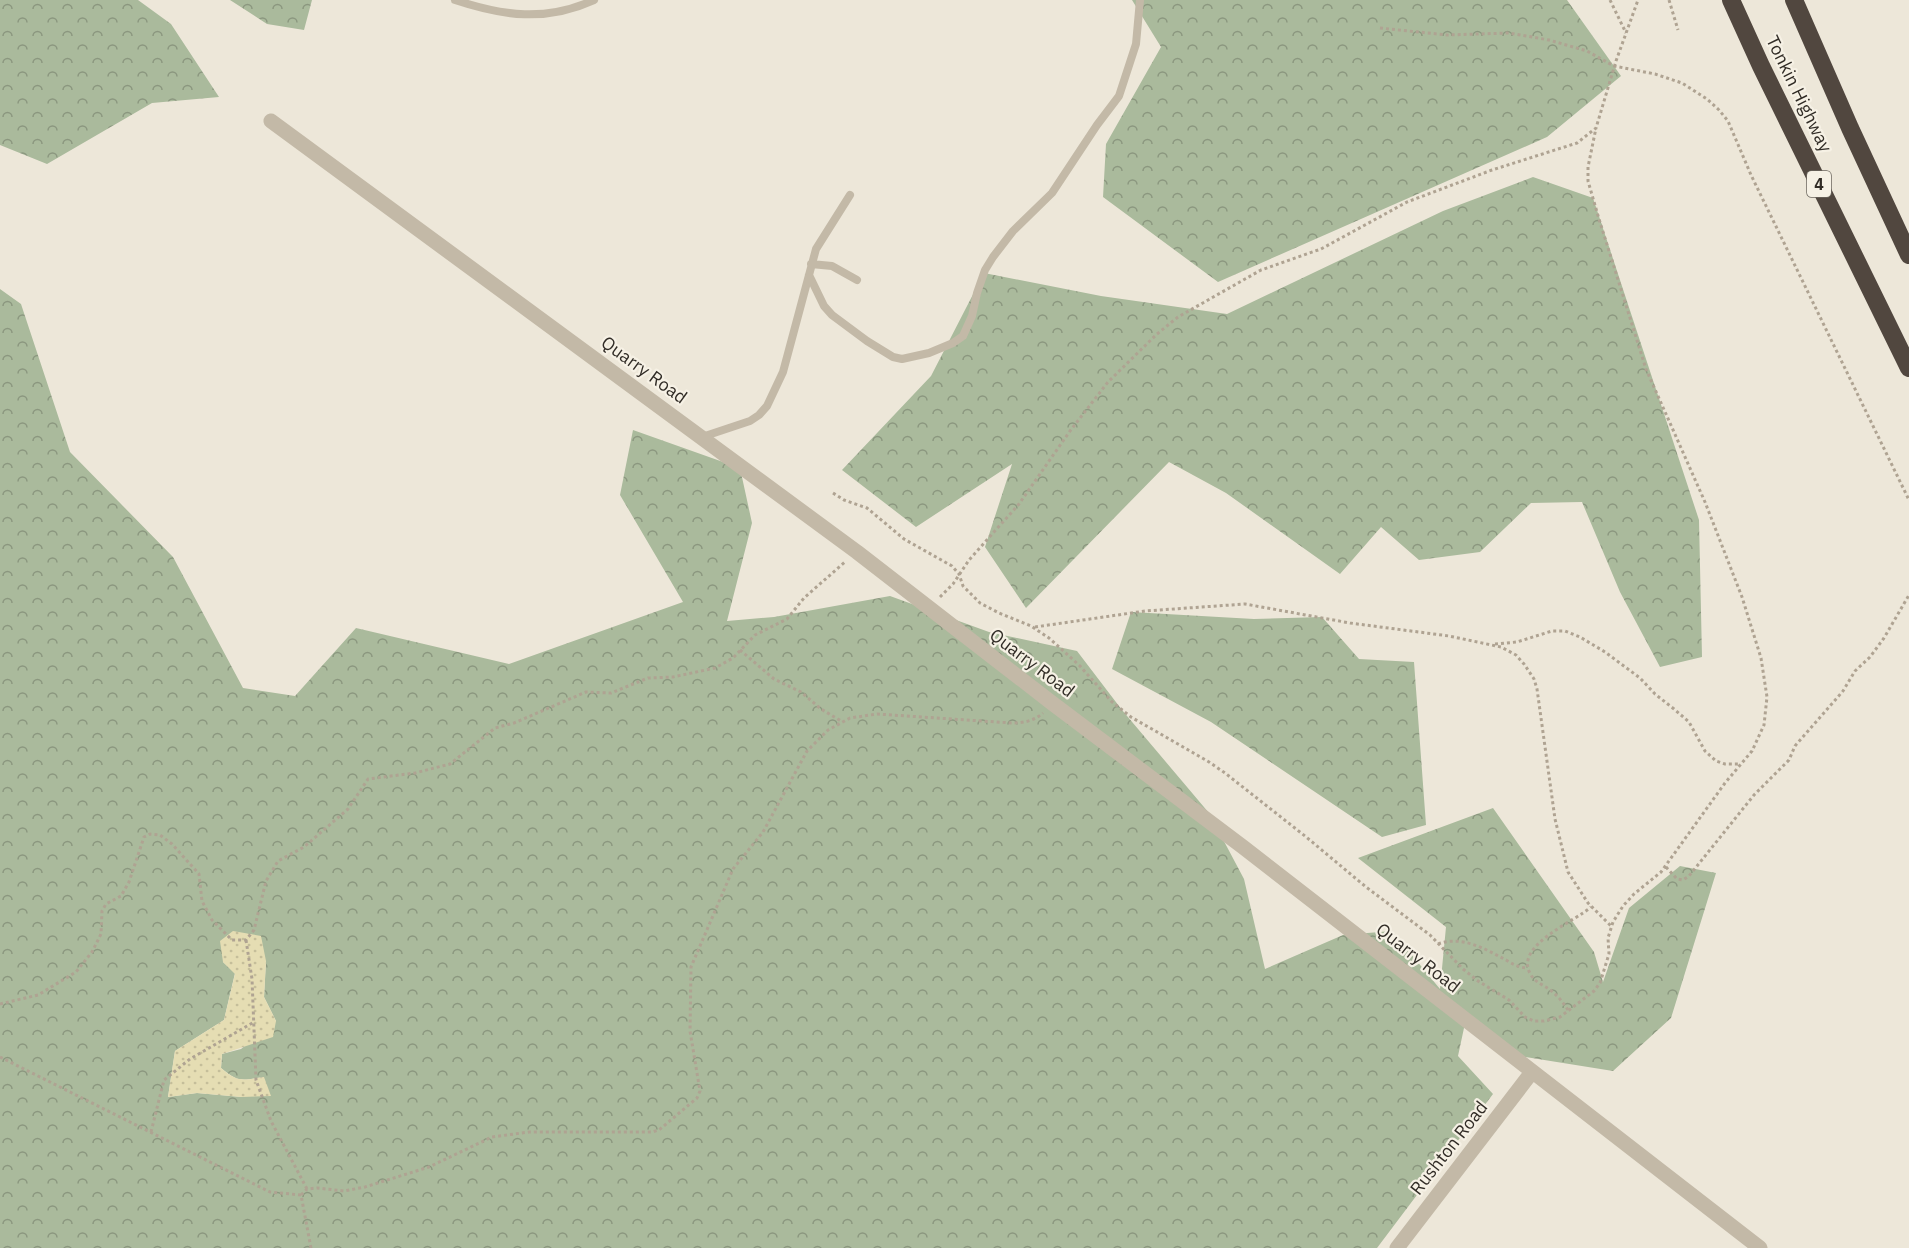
<svg xmlns="http://www.w3.org/2000/svg" width="1909" height="1248" viewBox="0 0 1909 1248" font-family="'IBM Plex Sans',sans-serif">
	<style>
		.forest { fill: url(#forest-crowns); fill-rule: evenodd }
		.sand { fill: url(#sand-dots) }
		.lines { fill: none; stroke-linecap: round; stroke-linejoin: round }
		.path { stroke: #afa392; stroke-width: 3; stroke-dasharray: 3 3; stroke-linecap: butt }
		.lane { stroke: #c3b9a7; stroke-width: 8 }
		.street { stroke: #c3b9a7; stroke-width: 15 }
		.highway { stroke: #51473f; stroke-width: 18 }
		.labels { text-anchor: middle; stroke-width: 4.5; stroke-linejoin: round; paint-order: stroke }
		.shield { fill: #f6f1e5; stroke: #6c675f; stroke-width: 1.5 }
		.shield-label { font-size: 16px; font-weight: bold; fill: #312c26 }
		.street-label { font-size: 18px; fill: #312c26; stroke: #f6f1e5 }
	</style>
	<defs>
		<pattern id="forest-crowns" width="20" height="18" patternUnits="userSpaceOnUse" patternTransform="scale(1.5)"><rect width="20" height="18" fill="#aaba9c"/><path d="M2 6a3 3 0 1 1 6 0M12 15a3 3 0 1 1 6 0" fill="none" stroke="#8b977f"/></pattern>
		<pattern id="sand-dots" width="8" height="8" patternUnits="userSpaceOnUse" patternTransform="scale(1.5)"><rect width="8" height="8" fill="#e5ddb3"/><path d="M2 2h.1M6 6h.1" fill="none" stroke="#c5be9a" stroke-width="1.8" stroke-linecap="round"/></pattern>
	</defs>
	<rect width="100%" height="100%" fill="#ede7d9"/>
	<path class="forest" d="M 0,0 L 138,0 L 171,24 L 219,97 L 152,103 L 47,164 L 0,145 Z
		M 230,0 L 312,0 L 304,30 L 267,24 Z
		M 1132,0 L 1567,0 L 1621,76 L 1547,137 L 1218,282 L 1103,197 L 1106,144 L 1161,47 Z
		M 1533,177 L 1593,198 L 1699,520 L 1702,657 L 1660,667 L 1620,592 L 1582,502 L 1531,503 L 1480,552 L 1419,560 L 1381,527 L 1340,574 L 1226,493 L 1169,462 L 1026,608 L 985,547 L 1012,464 L 916,527 L 842,470 L 931,376 L 984,273 L 1101,296 L 1227,314 L 1443,211 Z
		M 0,289 L 21,304 L 70,452 L 173,557 L 243,688 L 295,696 L 356,628 L 509,664 L 683,602 L 620,495 L 633,430 L 740,468 L 752,523 L 727,621 L 774,617 L 890,596 L 989,632 L 1077,651 L 1122,710 L 1209,813 L 1244,879 L 1265,969 L 1343,935 L 1392,931 L 1440,989 L 1446,927 L 1358,858 L 1493,808 L 1594,952 L 1603,982 L 1629,908 L 1680,866 L 1716,873 L 1671,1018 L 1613,1071 L 1513,1055 L 1467,1014 L 1458,1056 L 1493,1094 L 1377,1248 L 0,1248 ZM 266,961 L 264,997 L 276,1021 L 241,1049 L 222,1054 L 221,1068 C 239,1083 241,1080 264,1077 L 242,1097 L 197,1093 L 168,1097 L 175,1051 L 224,1020 L 235,973 L 223,962 Z
		M 1131,612 L 1254,619 L 1322,617 L 1359,659 L 1414,662 L 1426,825 L 1382,837 L 1211,722 L 1112,669 Z"/>
	<path class="sand" d="M 233,931 L 261,936 L 266,961 L 264,997 L 276,1021 L 273,1037 L 222,1054 L 221,1068 C 238,1083 243,1080 264,1077 L 271,1096 L 242,1097 L 197,1093 L 168,1097 L 175,1051 L 224,1020 L 235,974 L 223,962 L 220,941 Z"/>
	<g class="lines">
		<path class="path" d="M 1610,0 L 1626,33
			M 1669,0 L 1678,30
			M 1380,28 L 1447,35 L 1509,33 L 1549,40 L 1587,51 L 1614,66 L 1655,74 L 1682,83 L 1707,99 L 1719,110 L 1728,121 L 1751,175 L 1909,500
			M 833,493 L 844,500 L 867,508 L 904,539 L 952,566 L 959,574 L 963,586 L 980,603 L 999,613 L 1031,626 L 1049,638 L 1080,666 L 1111,701 L 1131,717 L 1209,762 L 1225,773 L 1305,836 L 1366,887 L 1430,935 L 1463,969 L 1478,981 L 1509,1000 L 1525,1017 L 1534,1021 L 1544,1021 L 1560,1017 L 1594,991 L 1600,983 L 1609,954 L 1608,938 L 1613,922 L 1623,906 L 1634,894 L 1661,872 L 1725,783 L 1752,751 L 1764,725 L 1767,697 L 1761,658 L 1742,597 L 1705,502 L 1646,369 L 1599,219 L 1588,181 L 1588,167 L 1596,128
			M 940,597 L 953,584 L 969,560 L 1019,504 L 1070,431 L 1108,382 L 1157,334 L 1178,317 L 1261,270 L 1321,249 L 1407,202 L 1492,170 L 1577,143 L 1596,128 L 1616,61 L 1638,0
			M 1035,627 L 1145,611 L 1245,604 L 1350,623 L 1449,636 L 1501,647 L 1516,655 L 1524,664 L 1534,679 L 1537,689 L 1555,819 L 1568,872 L 1588,903 L 1611,926
			M 1495,644 L 1517,642 L 1552,631 L 1565,631 L 1580,637 L 1605,652 L 1640,678 L 1655,694 L 1674,709 L 1689,722 L 1705,751 L 1716,761 L 1725,764 L 1740,764
			M 740,650 L 774,679 L 801,692 L 821,709 L 841,721
			M 1666,867 L 1677,879 L 1683,880 L 1689,876 L 1754,795 L 1789,760 L 1795,746 L 1843,691 L 1855,671 L 1870,657 L 1884,638 L 1909,595
			M 246,940 L 252,979 L 256,1080 L 271,1121 L 307,1189
			M 1438,944 C 1462,935 1485,949 1506,960 C 1513,964 1519,968 1528,968
			M 0,1004 L 38,995 L 76,972 L 92,952 L 101,934 L 102,911 L 106,904 L 121,896 L 129,882 L 144,837 L 150,834 L 160,835 L 172,844 L 199,874 L 202,901 L 212,920 L 232,940 L 246,940 L 254,930 L 266,881 L 278,861 L 304,847 L 348,809 L 368,779 L 415,773 L 450,764 L 495,728 L 514,723 L 586,692 L 611,693 L 648,678 L 673,677 L 715,668 L 733,658 L 755,635 L 787,619 L 804,598 L 846,561
			M 1568,1010 C 1563,1002 1557,995 1549,989 C 1543,985 1535,982 1531,975 C 1512,946 1576,921 1591,907
			M 0,1057 L 270,1192 L 301,1195
			M 151,1132 L 164,1080 L 190,1059 L 254,1022
			M 311,1248 L 301,1195 L 307,1189 L 317,1188 L 344,1191 L 365,1187 L 429,1167 L 492,1137 L 529,1132 L 652,1132 L 659,1130 L 697,1098 L 700,1091 L 690,1031 L 691,967 L 733,869 L 763,832 L 807,751 L 828,730 L 850,718 L 877,714 L 1012,723 C 1023,723 1034,721 1043,713"/>
		<path class="lane" d="M 455,0 C 503,16 546,22 594,0
			M 811,264 L 832,266 L 857,280
			M 809,275 L 824,306 L 832,315 L 867,341 L 893,357 L 902,359 L 929,353 L 953,343 L 963,336 L 972,316 L 977,293 L 985,270 L 993,257 L 1013,231 L 1052,193 L 1097,125 L 1119,96 L 1136,44 L 1140,0
			M 702,437 L 750,421 L 759,415 L 767,406 L 783,372 L 816,249 L 850,195"/>
		<path class="street" d="M 271,121 L 857,552 L 1052,703 L 1243,847 L 1760,1248
			M 1397,1248 L 1532,1072"/>
		<path class="highway" d="M 1731,0 L 1761,66 L 1909,368
			M 1794,0 L 1850,128 L 1909,255"/>
	</g>
	<g class="labels">
		<rect class="shield" x="1807" y="171" width="24" height="26" rx="4.5"/>
		<g class="shield-label">
			<text x="1819" y="190">4</text>
		</g>
		<g class="street-label">
			<text transform="translate(1799 94) rotate(64)" y="6">Tonkin Highway</text>
			<text transform="translate(644 370) rotate(36)" y="6">Quarry Road</text>
			<text transform="translate(1032 663) rotate(37)" y="6">Quarry Road</text>
			<text transform="translate(1418 958) rotate(38)" y="6">Quarry Road</text>
			<text transform="translate(1449 1148) rotate(-52)" y="6">Rushton Road</text>
		</g>
	</g>
</svg>
